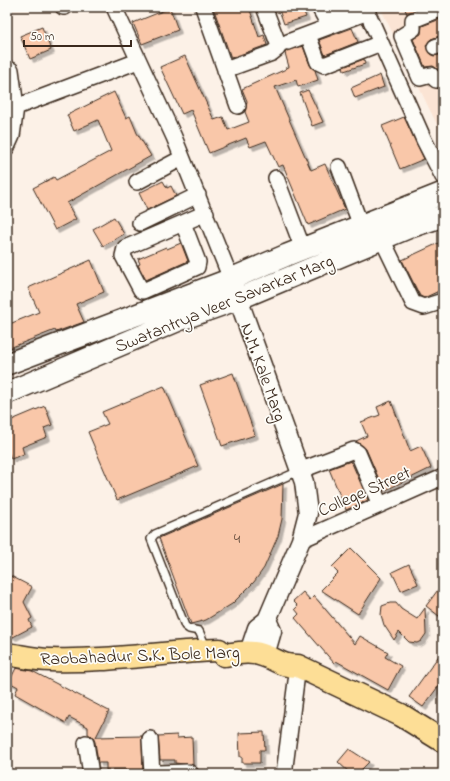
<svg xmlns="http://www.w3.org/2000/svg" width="450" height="781" viewBox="0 0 450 781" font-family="'Indie Flower',sans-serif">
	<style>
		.built { fill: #fbe4d4 }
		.building { fill: #f9c7a9; stroke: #3b2a1e; filter: url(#shadow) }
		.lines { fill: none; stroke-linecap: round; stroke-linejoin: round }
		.service-casing { stroke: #3b2a1e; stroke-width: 10 }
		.minor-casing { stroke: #3b2a1e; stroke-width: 18 }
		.tertiary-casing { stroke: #3b2a1e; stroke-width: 21 }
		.secondary-casing { stroke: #3b2a1e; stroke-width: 24 }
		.primary-casing { stroke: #3b2a1e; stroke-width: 25 }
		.service { stroke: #fdfcf7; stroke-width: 7 }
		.minor { stroke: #fdfcf7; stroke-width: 15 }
		.tertiary { stroke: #fdfcf7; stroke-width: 18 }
		.secondary { stroke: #fdfcf7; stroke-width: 21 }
		.primary { stroke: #fdde96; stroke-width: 22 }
		.labels { text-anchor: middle; stroke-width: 3.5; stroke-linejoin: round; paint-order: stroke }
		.number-label { font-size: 16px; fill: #6a5141 }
		.street-label { font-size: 18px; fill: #3b2a1e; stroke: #fdfcf7 }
	</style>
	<defs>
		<filter id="shadow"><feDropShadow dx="3.5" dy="3.5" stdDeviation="0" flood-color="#0004"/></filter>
	</defs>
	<rect width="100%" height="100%" fill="#fcf1e7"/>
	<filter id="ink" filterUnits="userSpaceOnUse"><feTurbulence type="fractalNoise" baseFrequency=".025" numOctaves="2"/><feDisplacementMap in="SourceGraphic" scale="8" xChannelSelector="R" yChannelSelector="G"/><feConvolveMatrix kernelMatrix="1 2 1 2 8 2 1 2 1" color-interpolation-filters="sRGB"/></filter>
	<g filter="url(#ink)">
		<path class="built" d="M 380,7 L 443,7 L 443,137 Z"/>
		<path class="building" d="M 213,7 L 249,7 L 259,37 L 264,35 L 267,45 L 231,58 Z
			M 278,7 L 302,7 L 306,17 L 284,24 Z
			M 404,7 L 421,7 L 407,14 Z
			M 170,8 L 178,30 L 142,44 L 133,23 Z
			M 443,18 L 443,35 L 431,39 L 426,46 L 430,54 L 434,56 L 443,54 L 443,69 L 439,70 L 433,66 L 425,67 L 413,39 L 421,34 L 422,26 Z
			M 42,27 L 51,50 L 30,59 L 20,36 Z
			M 352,28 L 358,42 L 325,55 L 319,40 Z
			M 303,46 L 310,65 L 315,70 L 318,80 L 298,87 L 296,80 L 275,87 L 311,170 L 325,164 L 345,209 L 308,225 L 283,165 L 278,167 L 266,141 L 250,147 L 246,138 L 209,153 L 191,110 L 182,114 L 160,67 L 185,56 L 214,120 L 223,117 L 228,130 L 249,122 L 245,112 L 247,101 L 242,89 L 286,69 L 285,68 L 289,67 L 285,53 L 287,51 Z
			M 364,59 L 365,64 L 344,71 L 343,67 Z
			M 380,75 L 384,87 L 355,98 L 351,88 Z
			M 308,90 L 323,122 L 312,126 L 300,93 Z
			M 114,92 L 126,118 L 130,116 L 137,133 L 151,156 L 67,203 L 76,219 L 55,230 L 33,188 L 54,177 L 56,180 L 111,151 L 98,120 L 74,131 L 67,115 Z
			M 404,117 L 424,159 L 400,169 L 382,126 Z
			M 163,181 L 167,188 L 171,186 L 176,196 L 147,210 L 139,193 Z
			M 114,217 L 124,234 L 103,246 L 93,229 Z
			M 443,241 L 443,289 L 424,298 L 420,296 L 402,260 Z
			M 181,243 L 188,261 L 146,280 L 138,265 L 140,264 L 138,259 L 166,247 L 167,249 Z
			M 91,260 L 104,292 L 76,304 L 84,322 L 56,332 L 55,330 L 7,349 L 7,325 L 39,312 L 28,288 Z
			M 233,373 L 255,435 L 222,446 L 200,385 Z
			M 164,386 L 198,466 L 117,500 L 88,432 L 108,424 L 102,412 Z
			M 391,401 L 410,451 L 421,446 L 431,468 L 384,491 L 366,449 L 356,441 L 367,436 L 361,422 L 380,415 L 377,407 Z
			M 45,406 L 52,425 L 44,428 L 47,437 L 22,447 L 24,454 L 11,459 L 7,449 L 7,422 Z
			M 351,461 L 368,500 L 346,510 L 329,469 Z
			M 283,484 L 282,519 L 278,536 L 264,568 L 254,582 L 232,604 L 206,620 L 191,624 L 159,538 Z
			M 351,548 L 381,578 L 358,614 L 321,590 L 338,573 L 332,567 Z
			M 409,564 L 418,584 L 401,591 L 392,572 Z
			M 7,574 L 32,587 L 24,602 L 32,618 L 29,620 L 32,627 L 13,637 L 7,633 Z
			M 443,583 L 443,619 L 426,606 Z
			M 303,592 L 310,600 L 314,596 L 355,644 L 360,636 L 388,652 L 385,657 L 401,666 L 388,690 L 336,661 L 334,663 L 295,618 L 299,614 L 295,609 L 298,606 L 293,601 Z
			M 390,603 L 396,603 L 401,609 L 417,619 L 425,608 L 426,634 L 421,641 L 417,643 L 409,642 L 399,632 L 394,640 L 384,625 L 381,615 L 382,606 Z
			M 443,650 L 443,680 L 423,707 L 409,697 Z
			M 16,668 L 32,671 L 109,711 L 96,737 L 142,736 L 143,774 L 129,774 L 129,770 L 106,770 L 106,763 L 98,763 L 95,742 L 93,737 L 88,734 L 88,727 L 69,717 L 66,723 L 15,694 L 18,687 L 9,682 Z
			M 264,732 L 265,750 L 260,750 L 260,763 L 242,763 L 242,757 L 240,757 L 239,733 Z
			M 177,735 L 177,738 L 192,737 L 193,765 L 175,763 L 175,760 L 160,760 L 158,736 Z
			M 349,749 L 369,762 L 357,774 L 351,774 L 338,762 Z"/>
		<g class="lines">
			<g class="service-casing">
				<path id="service" d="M 207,649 L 199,631 L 189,629 L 185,626 L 151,539 L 155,534 L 299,471"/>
			</g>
			<g class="minor-casing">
				<path id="minor" d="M 63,7 L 65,7
					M 114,7 L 174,137 L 231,279
					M 203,7 L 238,106
					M 319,7 L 325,18 L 343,12
					M 365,7 L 424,140 L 443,177
					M 443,8 L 413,20 L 413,29 L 402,36 L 420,78 L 431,75 L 436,80 L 443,78
					M 308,35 L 318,62 L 324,65 L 381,43
					M 288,42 L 368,12
					M 435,47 L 443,44
					M 7,68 L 11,70 L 16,107
					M 225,70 L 272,53 L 277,49 L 279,46 L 264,7
					M 7,147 L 12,136 L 16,107 L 138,61
					M 339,167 L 361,226
					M 276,178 L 303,249
					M 137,182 L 182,158
					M 140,223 L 198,195
					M 183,223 L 198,262 L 197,267 L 143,291 L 141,290 L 123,256 L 125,248 L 206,213
					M 382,239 L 413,303 L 424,307 L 443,301
					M 299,471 L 354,450 L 358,453 L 380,505
					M 301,540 L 443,477
					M 150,739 L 152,774
					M 86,743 L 91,774
					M 159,773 L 188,772 L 191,774
					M 284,774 L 298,666"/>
			</g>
			<g class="tertiary-casing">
				<path id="tertiary" d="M 231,279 L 304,482 L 308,513 L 301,540 L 267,620 L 272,631 L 265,655
					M 249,652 L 257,628 L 267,620"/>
			</g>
			<g class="secondary-casing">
				<path id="secondary" d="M 7,364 L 231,279 L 287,255 L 443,193
					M 7,393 L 179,320 L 238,299 L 410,227 L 443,216"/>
			</g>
			<g class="primary-casing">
				<path id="primary" d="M 7,654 C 21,656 36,660 50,660 C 106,662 163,652 219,650 L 224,655 C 238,653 252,650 265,656 C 280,661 281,666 298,666 L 401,715 L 443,741"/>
			</g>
			<use href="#service" class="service"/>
			<use href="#minor" class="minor"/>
			<use href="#tertiary" class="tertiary"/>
			<use href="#secondary" class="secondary"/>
			<use href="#primary" class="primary"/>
		</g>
	</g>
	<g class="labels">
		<g class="number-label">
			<text x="237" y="543">4</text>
		</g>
		<g class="street-label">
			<text transform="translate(224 303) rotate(-22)" y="6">Swatantrya Veer Savarkar Marg</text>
			<text transform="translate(264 372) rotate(70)" y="6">N.M. Kale Marg</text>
			<text transform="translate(364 491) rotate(-24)" y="6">College Street</text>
			<text transform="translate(140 655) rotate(-2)" y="6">Raobahadur S.K. Bole Marg</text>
		</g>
	</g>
	<rect width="450" height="781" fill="none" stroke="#fdfcf7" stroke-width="24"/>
	<rect x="12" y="12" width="426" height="757" fill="none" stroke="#3b2a1e" stroke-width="1.5" filter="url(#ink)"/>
	<path d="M24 40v6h107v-6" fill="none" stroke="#3b2a1e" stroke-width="2"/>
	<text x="30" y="40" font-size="12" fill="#3b2a1e" stroke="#fdfcf7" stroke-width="3" paint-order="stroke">50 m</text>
</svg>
